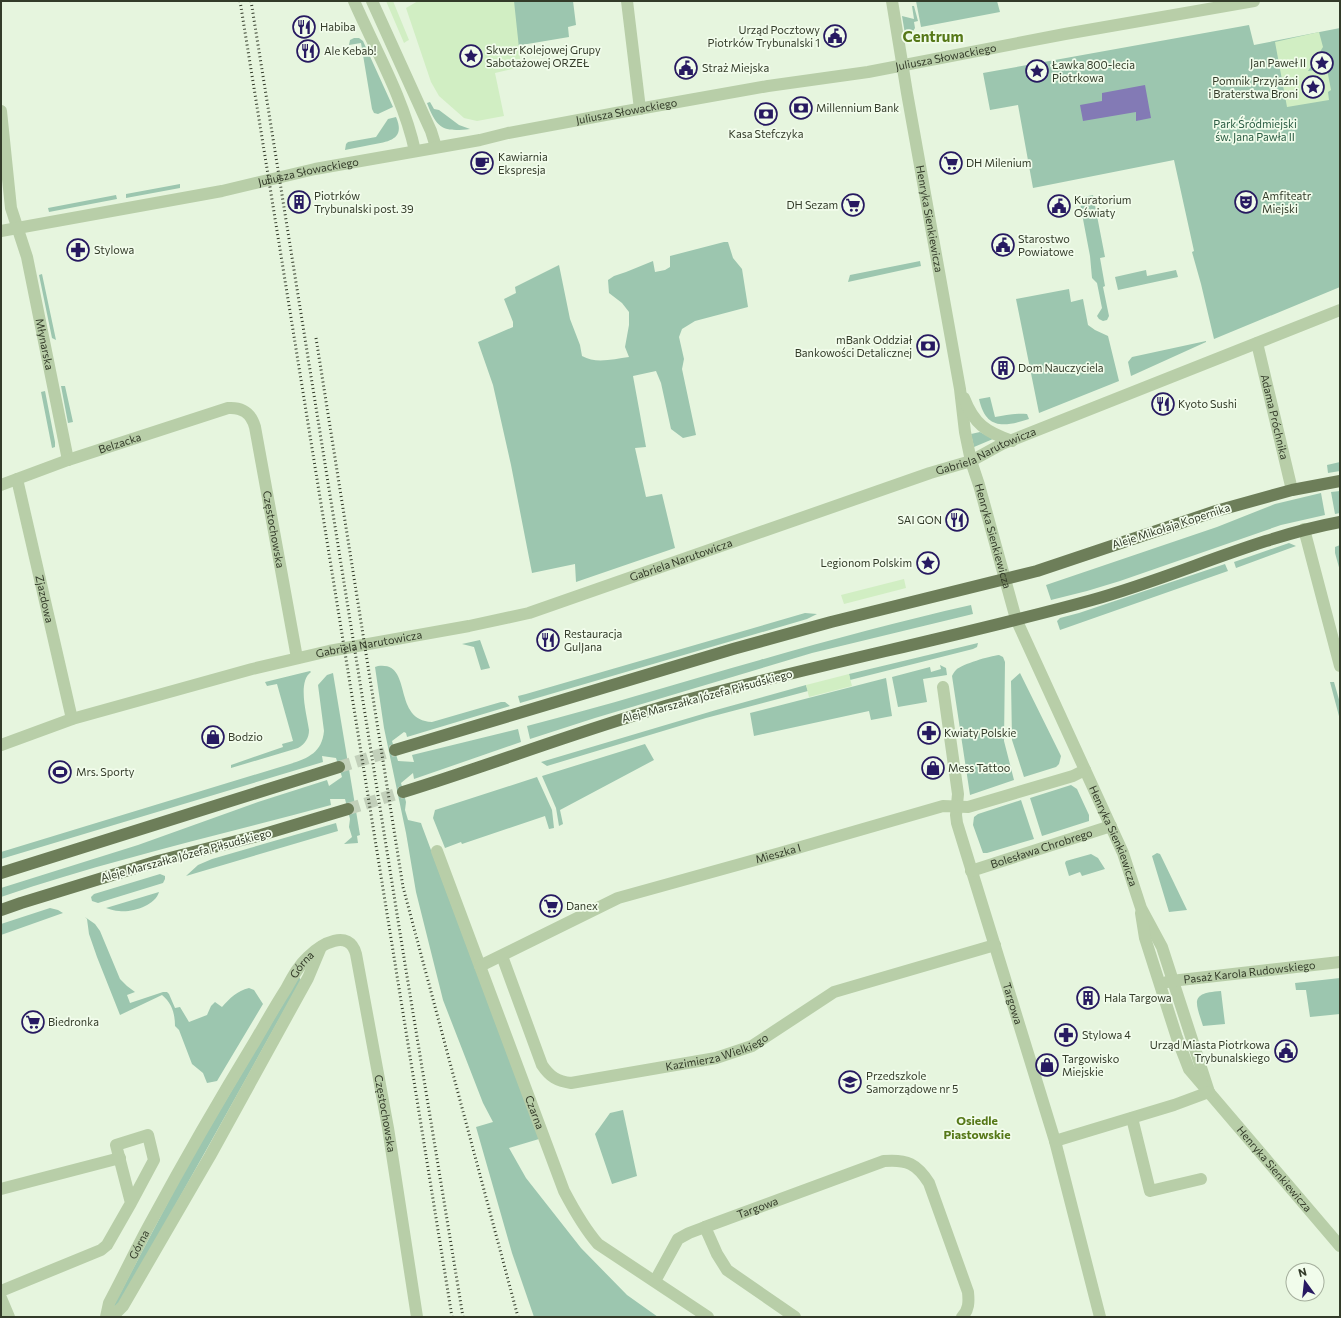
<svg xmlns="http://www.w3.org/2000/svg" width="1341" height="1318" viewBox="0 0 1341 1318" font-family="Commissioner,sans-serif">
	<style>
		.green { fill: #9cc6af }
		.plaza { fill: #d1eec3 }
		.water { fill: #837ab5 }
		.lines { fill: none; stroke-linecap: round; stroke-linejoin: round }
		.major-tunnel { stroke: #c2d0ba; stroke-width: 12; stroke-dasharray: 12 6; stroke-linecap: butt }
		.minor { stroke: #b8cea8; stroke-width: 12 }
		.major { stroke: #6d7e59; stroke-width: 12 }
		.rail { stroke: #333b29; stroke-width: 3; stroke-dasharray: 1 3; stroke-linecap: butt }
		.labels { text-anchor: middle; stroke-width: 3.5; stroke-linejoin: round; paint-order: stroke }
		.poi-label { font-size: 11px; fill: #333b29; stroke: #f1fceb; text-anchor: start }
		.street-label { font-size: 11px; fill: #333b29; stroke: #f1fceb }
		.park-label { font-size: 11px; fill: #2a5b42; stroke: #f1fceb }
		.neighbourhood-label { font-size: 12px; font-weight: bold; fill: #567818; stroke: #f1fceb }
		.district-label { font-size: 15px; font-weight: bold; fill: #567818; stroke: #f1fceb }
	</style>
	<rect width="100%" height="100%" fill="#e6f5de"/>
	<path class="green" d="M 422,1 L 573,1 L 576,25 L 568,27 L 569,37 L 480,52 Z
		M 916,1 L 997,1 L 1000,12 L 921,27 Z
		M 912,6 L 914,6 L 918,21 L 914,22 L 915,28 L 912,33 L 905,34 L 902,16 L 914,19 Z
		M 1249,25 L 1254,45 L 1340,28 L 1340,287 L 1214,339 L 1201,284 L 1192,252 L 1194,251 L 1174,160 L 1033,188 L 1018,105 L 990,110 L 983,73 Z
		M 354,38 L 359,38 L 363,41 L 393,107 L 378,114 L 374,113 L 372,109 L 361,43 L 349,45 L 350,40 Z
		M 430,102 L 434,109 L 439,110 L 459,125 L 470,129 C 443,132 437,129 427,103 Z
		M 396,117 C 406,140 388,142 370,145 C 362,147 353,148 345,150 L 346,144 L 348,142 L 376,137 L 388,119 Z
		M 180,184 L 180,188 L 126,198 L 126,194 Z
		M 116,195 L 117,199 L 49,212 L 48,208 Z
		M 1093,195 L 1105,257 L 1100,258 L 1105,286 L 1103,287 L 1109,316 L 1107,320 L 1103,321 L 1099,319 L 1097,316 L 1102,308 L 1097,283 L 1092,278 L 1090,256 L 1079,198 Z
		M 724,242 L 728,242 L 733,258 L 742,269 L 748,307 L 695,321 L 682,329 L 679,337 L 684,359 L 682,369 L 696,435 L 683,438 L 671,429 L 661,383 L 656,371 L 633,376 L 646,447 L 635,448 L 646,497 L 662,494 L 675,548 L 576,582 L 575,564 L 532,573 L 511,465 L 493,385 L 478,342 L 513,327 L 513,322 L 504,299 L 516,293 L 515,287 L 559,265 L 570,319 L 580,345 L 582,356 C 596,364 613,359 629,357 L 625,347 L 629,325 L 629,312 L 622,303 L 609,293 L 608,280 L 614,276 L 626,272 L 653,261 L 655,272 L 665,270 L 670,267 L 670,256 Z
		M 920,261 L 921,266 L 848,282 L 850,275 Z
		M 1146,270 L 1147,276 L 1176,270 L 1178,277 L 1118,290 L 1115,277 Z
		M 42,274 L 56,340 L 52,338 L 39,275 Z
		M 1069,289 L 1071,302 L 1083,299 L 1088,325 L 1095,330 L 1108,336 L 1119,381 L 1039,413 L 1016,299 Z
		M 1206,341 L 1206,342 L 1131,376 L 1128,362 L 1132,357 Z
		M 61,386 L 65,386 L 73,422 L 68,423 Z
		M 45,391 L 55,442 L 55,447 L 52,448 L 41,392 Z
		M 990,397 L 995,417 C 1006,415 1015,413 1027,414 L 1029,419 C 1004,427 986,430 979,399 Z
		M 980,432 L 993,439 L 974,447 L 971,434 Z
		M 1340,462 L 1340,471 L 1328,473 L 1327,465 Z
		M 1340,491 L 1340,513 L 1335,514 L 1331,492 Z
		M 1321,493 L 1325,515 L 1281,525 L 1120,581 L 1087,591 L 1051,600 L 1046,585 L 1217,527 L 1275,504 Z
		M 1289,543 L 1296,546 L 1236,568 L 1234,562 Z
		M 1340,545 L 1340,571 L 1335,553 L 1335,547 Z
		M 1225,564 L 1228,571 L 1060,630 L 1057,621 L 1060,618 L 1079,613 Z
		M 971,605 L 973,614 L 812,653 L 595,718 L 530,739 L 527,726 C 605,706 682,682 760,660 C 830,640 900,621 971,605 Z
		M 805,613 L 817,614 L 807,619 L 520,703 L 518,696 L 526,694 Z
		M 480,640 L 490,668 L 481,670 L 474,647 L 462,644 Z
		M 978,643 L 977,647 L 973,649 L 850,680 L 849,674 Z
		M 999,655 L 1003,657 L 1005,662 L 1004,741 L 1014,780 L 970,795 L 952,676 C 953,674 954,672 956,670 C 962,664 990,656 999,655 Z
		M 940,665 L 946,668 L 947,675 L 923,679 L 927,702 L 898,707 L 892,677 L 930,667 L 931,672 L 941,669 Z
		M 378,666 C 414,661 391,720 432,722 L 501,702 L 505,702 L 510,706 L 407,737 L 406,733 L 404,732 L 392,741 L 398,761 L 414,762 L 412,755 L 518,729 L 521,742 L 414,779 L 413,773 L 401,783 L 406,802 L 405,810 L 408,820 L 421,823 L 422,826 L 539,1139 L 509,1148 L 526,1178 L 581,1248 L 627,1295 L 658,1317 L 534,1317 L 512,1253 L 476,1127 L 493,1122 L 483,1103 L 443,1000 L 416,892 L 406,833 L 384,728 L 375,667 Z
		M 310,671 L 311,672 C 297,682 307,715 309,730 C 309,738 305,744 298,748 L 231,768 L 231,765 L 283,747 L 282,744 L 293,741 L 277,684 L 267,686 L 265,682 Z
		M 333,673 L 360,835 L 357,836 L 358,843 L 344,844 L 352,837 L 349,827 L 350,819 L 345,799 L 330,799 L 331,805 C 221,835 109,860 1,897 L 1,888 L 138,845 L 258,802 L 327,780 L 329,786 L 342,777 L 336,758 L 322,756 L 323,762 L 1,859 L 1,852 L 290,764 C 309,758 322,752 324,731 L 318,685 L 327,675 Z
		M 1020,673 L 1061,756 L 1059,764 L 1056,767 L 1024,777 L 1012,740 L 1011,681 Z
		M 886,678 L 892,716 L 871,720 L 869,711 L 754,736 L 750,713 Z
		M 1330,682 L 1334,682 L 1340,703 L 1340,720 Z
		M 806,685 L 808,691 L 706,718 L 547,766 L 541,762 L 716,710 Z
		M 645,744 L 654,760 L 560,810 L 563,824 L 559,826 L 556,808 L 542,776 Z
		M 537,777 L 552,810 L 554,828 L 549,829 L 545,816 L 462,844 L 461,842 L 445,848 L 433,818 L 435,810 Z
		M 1071,785 L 1077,789 L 1089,815 L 1089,821 L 1042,836 L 1030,798 Z
		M 1021,800 L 1034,839 L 987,853 L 983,853 L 973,825 L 974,817 L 978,814 Z
		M 336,823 L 338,831 L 186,876 L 198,865 L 212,859 Z
		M 1157,853 L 1160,854 L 1162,858 L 1187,910 L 1169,912 L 1152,856 Z
		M 1091,854 L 1098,858 L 1105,869 L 1082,876 L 1080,872 L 1069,876 L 1065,863 L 1066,861 Z
		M 160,874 L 165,876 L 165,879 L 163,883 L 98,903 L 92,901 L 91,897 L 94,894 Z
		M 159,892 C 155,906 131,913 119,911 C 115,911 110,909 106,908 Z
		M 50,908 L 58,910 L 63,913 L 1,935 L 1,924 Z
		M 85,917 L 95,924 L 100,931 L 120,979 L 127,986 L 135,992 L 127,995 L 130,1003 L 163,992 L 167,992 L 169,994 L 175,1008 L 180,1007 L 189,1022 L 207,1015 L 211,1006 L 215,1002 L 222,1007 C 230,998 237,991 249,988 L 254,990 L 263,1004 L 217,1081 L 207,1083 L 203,1073 L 192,1064 L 179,1030 L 175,1026 C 175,1014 172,1003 162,995 L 120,1015 L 97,957 L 89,934 L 87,919 Z
		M 299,977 L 301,980 C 240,1089 180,1198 118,1306 L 115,1308 L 114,1305 L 187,1166 Z
		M 1340,978 L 1340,1014 L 1310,1017 L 1306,990 L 1296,990 L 1295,983 Z
		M 1221,991 L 1225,1024 L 1203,1026 C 1195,1001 1190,993 1221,991 Z
		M 623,1110 L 637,1176 L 612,1184 L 595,1134 L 610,1113 Z"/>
	<path class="plaza" d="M 386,1 L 393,1 L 409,40 L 407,41 L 404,43 Z
		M 418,1 L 514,1 L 521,67 L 495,73 L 504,116 L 477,121 L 464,118 L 439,96 L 431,82 L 406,8 Z
		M 1319,32 L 1323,47 L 1308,71 L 1327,69 L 1331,90 L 1328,92 L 1329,100 L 1287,107 L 1275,42 Z
		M 904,579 L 906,588 L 844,604 L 841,595 Z
		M 849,674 L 852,686 L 809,697 L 806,685 Z"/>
	<path class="water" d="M 1145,85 L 1151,118 L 1136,121 L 1136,112 L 1083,121 L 1080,105 L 1102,101 L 1102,93 Z"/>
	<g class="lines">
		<path class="major-tunnel" d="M 339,767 L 395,750
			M 348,809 L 403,792"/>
		<g class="minor">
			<path d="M 354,1 C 375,49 404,99 415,151"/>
			<path d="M 372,1 L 431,131 L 436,147"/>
			<path d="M 627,1 L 640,109"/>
			<path id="s1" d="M 892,1 L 907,93 L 960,389 L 965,432 L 971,461 L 979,485 L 1016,619 L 1123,853 L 1141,908 L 1162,947 L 1209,1092"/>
			<path id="s2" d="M 1,111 L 11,208 L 27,257 L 68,460"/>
			<path id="s3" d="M 1,231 L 222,191 L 315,169 L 480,140 L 508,133 L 616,113 L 768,86 L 868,72 L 1065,34 L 1254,1"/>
			<path id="s4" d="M 1257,343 L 1292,490"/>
			<path d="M 964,398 C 974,424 986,432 1012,441"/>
			<path id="s5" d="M 17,479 L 72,719"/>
			<path id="s6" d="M 1,485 L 68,460 L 228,408 C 242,407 251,413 255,427 L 297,658"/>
			<path d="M 1304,529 L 1340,666"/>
			<path id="s7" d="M 943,687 L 958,794 L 956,815 L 957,823 L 1055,1141 L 1100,1317"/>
			<path id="s8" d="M 1,745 L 72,719 L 252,669 L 329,651 L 469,626 L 529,613 L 930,473 L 971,461 L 1002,444 L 1340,310"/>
			<path id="s9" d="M 437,851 L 564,1191 C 574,1210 584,1228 598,1244 L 708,1317"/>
			<path id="s10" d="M 971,871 L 1111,826"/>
			<path id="s11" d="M 1141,913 L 1145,938 L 1177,1038 L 1189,1069 L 1340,1246"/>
			<path id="s12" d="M 502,956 L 542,1065 C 550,1077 557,1081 571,1083 L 716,1058 L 752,1046 L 834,992 L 995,945"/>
			<path id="s13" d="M 480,966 L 618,898 L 780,853 L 943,806 L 968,807 L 1073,776 L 1085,770"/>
			<path id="s14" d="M 1167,982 L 1180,980 L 1340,962"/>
			<path d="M 1132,1118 L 1150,1191 L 1201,1179"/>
			<path d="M 1055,1141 L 1174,1105 L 1209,1092"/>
			<path d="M 1,1189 L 120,1158"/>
			<path d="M 655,1281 L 678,1239 L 689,1233 L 705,1227"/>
			<path d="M 1,1291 L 101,1250 L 107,1245 L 131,1203 L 116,1145 L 148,1135 L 154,1160 L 131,1203"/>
			<path d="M 1,1298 L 9,1317"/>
			<path id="s15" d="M 106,1317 L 109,1303 C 124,1275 137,1247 152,1220 C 185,1159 219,1100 255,1041 C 265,1024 275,1006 286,989 C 292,978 298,966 308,957 C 321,944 349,928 356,954 L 388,1128 L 417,1317"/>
			<path d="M 112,1317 L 123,1306 L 210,1156 L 308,978 L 321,947"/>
			<path id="s16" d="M 795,1317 L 727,1270 L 717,1254 L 705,1227 L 884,1161 C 907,1159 917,1164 929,1183 L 968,1292 C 969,1302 969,1310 962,1317"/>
		</g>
		<path class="major" d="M 395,750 L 733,649 L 831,622 L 1037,571 L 1216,511 L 1292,490 L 1340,481
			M 403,792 C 497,763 588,727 683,701 C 819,664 957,637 1092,600 C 1176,577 1254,538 1340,522
			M 1,873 L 339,767
			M 1,910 L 21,903 L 158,861 L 261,835 L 348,809"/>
		<path class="rail" d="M 240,1 L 452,1317
			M 251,1 L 405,964 L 463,1317
			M 316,338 L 403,887 L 518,1317"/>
	</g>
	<defs>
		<g id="restaurant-ring" transform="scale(1.15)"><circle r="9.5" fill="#f1fceb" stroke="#271a61" stroke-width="1.5"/><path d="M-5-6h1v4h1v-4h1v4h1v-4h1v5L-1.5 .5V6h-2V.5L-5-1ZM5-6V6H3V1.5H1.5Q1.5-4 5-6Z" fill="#271a61"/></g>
		<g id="civic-ring" transform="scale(1.15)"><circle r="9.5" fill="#f1fceb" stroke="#271a61" stroke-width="1.5"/><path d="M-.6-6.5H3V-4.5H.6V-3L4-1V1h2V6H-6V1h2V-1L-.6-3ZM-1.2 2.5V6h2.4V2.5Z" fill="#271a61"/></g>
		<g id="sight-ring" transform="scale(1.15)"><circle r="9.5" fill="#f1fceb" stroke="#271a61" stroke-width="1.5"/><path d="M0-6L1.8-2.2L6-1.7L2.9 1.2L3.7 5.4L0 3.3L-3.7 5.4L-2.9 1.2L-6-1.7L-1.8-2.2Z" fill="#271a61"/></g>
		<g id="bank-ring" transform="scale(1.15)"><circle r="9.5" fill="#f1fceb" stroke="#271a61" stroke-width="1.5"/><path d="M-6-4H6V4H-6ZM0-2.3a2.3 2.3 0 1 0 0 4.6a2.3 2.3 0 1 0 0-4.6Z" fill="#271a61"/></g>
		<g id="cafe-ring" transform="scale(1.15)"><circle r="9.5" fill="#f1fceb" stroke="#271a61" stroke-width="1.5"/><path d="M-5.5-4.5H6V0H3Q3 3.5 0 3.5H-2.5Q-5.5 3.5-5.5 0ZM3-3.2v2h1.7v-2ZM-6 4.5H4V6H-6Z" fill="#271a61"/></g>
		<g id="supermarket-ring" transform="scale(1.15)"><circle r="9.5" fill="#f1fceb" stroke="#271a61" stroke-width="1.5"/><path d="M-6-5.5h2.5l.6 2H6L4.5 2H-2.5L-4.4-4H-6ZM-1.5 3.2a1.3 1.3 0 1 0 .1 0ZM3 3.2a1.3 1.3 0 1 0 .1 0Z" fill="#271a61"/></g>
		<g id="building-ring" transform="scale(1.15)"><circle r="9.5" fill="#f1fceb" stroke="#271a61" stroke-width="1.5"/><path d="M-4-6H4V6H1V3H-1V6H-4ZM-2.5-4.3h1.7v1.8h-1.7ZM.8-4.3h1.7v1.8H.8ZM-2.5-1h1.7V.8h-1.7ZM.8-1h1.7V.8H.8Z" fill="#271a61"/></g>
		<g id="theatre-ring" transform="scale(1.15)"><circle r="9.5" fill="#f1fceb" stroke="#271a61" stroke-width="1.5"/><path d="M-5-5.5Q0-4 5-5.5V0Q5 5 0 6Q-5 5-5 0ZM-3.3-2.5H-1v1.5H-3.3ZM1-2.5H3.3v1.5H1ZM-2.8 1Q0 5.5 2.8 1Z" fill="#271a61"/></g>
		<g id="pharmacy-ring" transform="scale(1.15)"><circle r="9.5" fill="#f1fceb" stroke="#271a61" stroke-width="1.5"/><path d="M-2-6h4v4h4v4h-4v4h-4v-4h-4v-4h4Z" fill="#271a61"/></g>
		<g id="shop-ring" transform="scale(1.15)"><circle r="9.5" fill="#f1fceb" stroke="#271a61" stroke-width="1.5"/><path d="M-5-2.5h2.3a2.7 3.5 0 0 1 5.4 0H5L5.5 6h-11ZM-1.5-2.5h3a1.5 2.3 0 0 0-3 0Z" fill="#271a61"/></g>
		<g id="stadium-ring" transform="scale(1.15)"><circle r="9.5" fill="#f1fceb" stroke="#271a61" stroke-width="1.5"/><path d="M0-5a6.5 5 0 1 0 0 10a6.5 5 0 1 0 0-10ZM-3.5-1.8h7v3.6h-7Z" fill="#271a61"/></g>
		<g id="school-ring" transform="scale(1.15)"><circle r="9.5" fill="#f1fceb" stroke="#271a61" stroke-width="1.5"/><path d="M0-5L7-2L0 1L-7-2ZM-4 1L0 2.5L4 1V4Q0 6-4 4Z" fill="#271a61"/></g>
	</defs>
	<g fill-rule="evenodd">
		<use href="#restaurant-ring" x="304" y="27"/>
		<use href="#civic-ring" x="835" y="36"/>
		<use href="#restaurant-ring" x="308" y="51"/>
		<use href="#sight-ring" x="471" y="56"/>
		<use href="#sight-ring" x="1322" y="63"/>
		<use href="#civic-ring" x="686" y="68"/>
		<use href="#sight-ring" x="1037" y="71"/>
		<use href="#sight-ring" x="1313" y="87"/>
		<use href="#bank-ring" x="801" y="108"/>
		<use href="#bank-ring" x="766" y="114"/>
		<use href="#cafe-ring" x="482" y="163"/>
		<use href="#supermarket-ring" x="951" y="163"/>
		<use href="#building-ring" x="299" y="202"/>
		<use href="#theatre-ring" x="1246" y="202"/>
		<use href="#supermarket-ring" x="853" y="205"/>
		<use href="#civic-ring" x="1059" y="206"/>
		<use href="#civic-ring" x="1003" y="245"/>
		<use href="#pharmacy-ring" x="78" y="250"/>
		<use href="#bank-ring" x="928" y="346"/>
		<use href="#building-ring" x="1003" y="368"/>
		<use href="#restaurant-ring" x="1163" y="404"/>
		<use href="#restaurant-ring" x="957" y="520"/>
		<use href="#sight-ring" x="928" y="563"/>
		<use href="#restaurant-ring" x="548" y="640"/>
		<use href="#pharmacy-ring" x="929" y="733"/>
		<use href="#shop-ring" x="213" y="737"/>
		<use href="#shop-ring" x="933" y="768"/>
		<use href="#stadium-ring" x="60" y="772"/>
		<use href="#supermarket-ring" x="551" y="906"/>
		<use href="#building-ring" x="1088" y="998"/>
		<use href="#supermarket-ring" x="33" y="1022"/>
		<use href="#pharmacy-ring" x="1066" y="1035"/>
		<use href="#civic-ring" x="1286" y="1051"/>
		<use href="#shop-ring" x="1047" y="1065"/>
		<use href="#school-ring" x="850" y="1082"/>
	</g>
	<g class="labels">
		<g class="poi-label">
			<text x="320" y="31">Habiba</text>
			<text x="820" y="34" text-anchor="end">Urząd Pocztowy<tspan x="820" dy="13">Piotrków Trybunalski 1</tspan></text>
			<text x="486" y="54">Skwer Kolejowej Grupy<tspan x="486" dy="13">Sabotażowej ORZEŁ</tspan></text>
			<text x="324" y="55">Ale Kebab!</text>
			<text x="1306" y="67" text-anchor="end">Jan Paweł II</text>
			<text x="1052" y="69">Ławka 800-lecia<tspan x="1052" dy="13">Piotrkowa</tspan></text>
			<text x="702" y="72">Straż Miejska</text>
			<text x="1298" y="85" text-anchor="end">Pomnik Przyjaźni<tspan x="1298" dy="13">i Braterstwa Broni</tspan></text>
			<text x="816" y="112">Millennium Bank</text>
			<text x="766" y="138" text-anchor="middle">Kasa Stefczyka</text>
			<text x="498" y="161">Kawiarnia<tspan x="498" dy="13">Ekspresja</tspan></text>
			<text x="966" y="167">DH Milenium</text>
			<text x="314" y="200">Piotrków<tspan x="314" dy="13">Trybunalski post. 39</tspan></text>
			<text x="1262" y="200">Amfiteatr<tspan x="1262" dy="13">Miejski</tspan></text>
			<text x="1074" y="204">Kuratorium<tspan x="1074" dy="13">Oświaty</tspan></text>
			<text x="838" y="209" text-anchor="end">DH Sezam</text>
			<text x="1018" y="243">Starostwo<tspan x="1018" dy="13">Powiatowe</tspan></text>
			<text x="94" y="254">Stylowa</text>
			<text x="912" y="344" text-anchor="end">mBank Oddział<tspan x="912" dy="13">Bankowości Detalicznej</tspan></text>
			<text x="1018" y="372">Dom Nauczyciela</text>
			<text x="1178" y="408">Kyoto Sushi</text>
			<text x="942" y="524" text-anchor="end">SAI GON</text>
			<text x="912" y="567" text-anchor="end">Legionom Polskim</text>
			<text x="564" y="638">Restauracja<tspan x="564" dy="13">GulJana</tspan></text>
			<text x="944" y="737">Kwiaty Polskie</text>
			<text x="228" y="741">Bodzio</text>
			<text x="948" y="772">Mess Tattoo</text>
			<text x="76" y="776">Mrs. Sporty</text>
			<text x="566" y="910">Danex</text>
			<text x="1104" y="1002">Hala Targowa</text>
			<text x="48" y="1026">Biedronka</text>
			<text x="1082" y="1039">Stylowa 4</text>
			<text x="1270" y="1049" text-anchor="end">Urząd Miasta Piotrkowa<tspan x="1270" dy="13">Trybunalskiego</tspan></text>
			<text x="1062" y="1063">Targowisko<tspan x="1062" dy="13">Miejskie</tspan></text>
			<text x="866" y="1080">Przedszkole<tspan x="866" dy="13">Samorządowe nr 5</tspan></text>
		</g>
		<g class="street-label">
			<text dy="4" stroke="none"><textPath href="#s3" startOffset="961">Juliusza Słowackiego</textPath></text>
			<text dy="4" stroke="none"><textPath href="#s3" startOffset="637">Juliusza Słowackiego</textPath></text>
			<text dy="4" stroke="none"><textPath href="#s3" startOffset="313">Juliusza Słowackiego</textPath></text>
			<text dy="4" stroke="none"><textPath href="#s1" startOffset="221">Henryka Sienkiewicza</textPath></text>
			<text dy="4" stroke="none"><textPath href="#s2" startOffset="238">Młynarska</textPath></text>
			<text dy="4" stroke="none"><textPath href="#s4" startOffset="76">Adama Próchnika</textPath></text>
			<text dy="4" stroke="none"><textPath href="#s6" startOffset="126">Belzacka</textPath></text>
			<text dy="4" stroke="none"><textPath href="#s8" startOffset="1030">Gabriela Narutowicza</textPath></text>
			<text transform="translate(1171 526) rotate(-18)" y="4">Aleje Mikołaja Kopernika</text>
			<text dy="4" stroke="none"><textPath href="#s6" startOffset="380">Częstochowska</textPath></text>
			<text dy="4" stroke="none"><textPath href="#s1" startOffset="545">Henryka Sienkiewicza</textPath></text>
			<text dy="4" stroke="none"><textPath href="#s8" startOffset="706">Gabriela Narutowicza</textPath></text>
			<text dy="4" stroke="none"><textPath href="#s5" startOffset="123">Zjazdowa</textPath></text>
			<text dy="4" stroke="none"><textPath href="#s8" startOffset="382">Gabriela Narutowicza</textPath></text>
			<text transform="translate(707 696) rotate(-15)" y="4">Aleje Marszałka Józefa Piłsudskiego</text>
			<text dy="4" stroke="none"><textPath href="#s1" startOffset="869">Henryka Sienkiewicza</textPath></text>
			<text dy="4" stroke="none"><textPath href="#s10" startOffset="74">Bolesława Chrobrego</textPath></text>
			<text dy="4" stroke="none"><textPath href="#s13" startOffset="320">Mieszka I</textPath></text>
			<text transform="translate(186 855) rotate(-15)" y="4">Aleje Marszałka Józefa Piłsudskiego</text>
			<text dy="4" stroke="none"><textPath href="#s15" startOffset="404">Górna</textPath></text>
			<text dy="4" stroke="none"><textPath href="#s14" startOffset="83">Pasaż Karola Rudowskiego</textPath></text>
			<text dy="4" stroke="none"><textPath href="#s7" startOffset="326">Targowa</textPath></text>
			<text dy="4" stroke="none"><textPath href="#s12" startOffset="301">Kazimierza Wielkiego</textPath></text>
			<text dy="4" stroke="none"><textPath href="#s9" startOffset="279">Czarna</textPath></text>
			<text dy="4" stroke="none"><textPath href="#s15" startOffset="636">Częstochowska</textPath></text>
			<text dy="4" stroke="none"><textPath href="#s11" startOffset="295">Henryka Sienkiewicza</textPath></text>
			<text dy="4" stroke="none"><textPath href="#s16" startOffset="187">Targowa</textPath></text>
			<text dy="4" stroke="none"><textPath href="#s15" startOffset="80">Górna</textPath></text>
		</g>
		<g class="park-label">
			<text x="1255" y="128">Park Śródmiejski<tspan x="1255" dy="13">św. Jana Pawła II</tspan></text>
		</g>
		<g class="neighbourhood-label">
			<text x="977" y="1125">Osiedle<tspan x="977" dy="14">Piastowskie</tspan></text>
		</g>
		<g class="district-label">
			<text x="933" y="42">Centrum</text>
		</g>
	</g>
	<rect width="1341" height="1318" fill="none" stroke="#333b29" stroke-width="4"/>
	<g transform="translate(1305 1282) rotate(345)"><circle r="19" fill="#f1fceb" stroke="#a5af9d"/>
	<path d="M0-3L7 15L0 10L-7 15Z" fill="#271a61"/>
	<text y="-6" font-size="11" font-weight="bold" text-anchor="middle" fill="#333b29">N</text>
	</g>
</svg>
